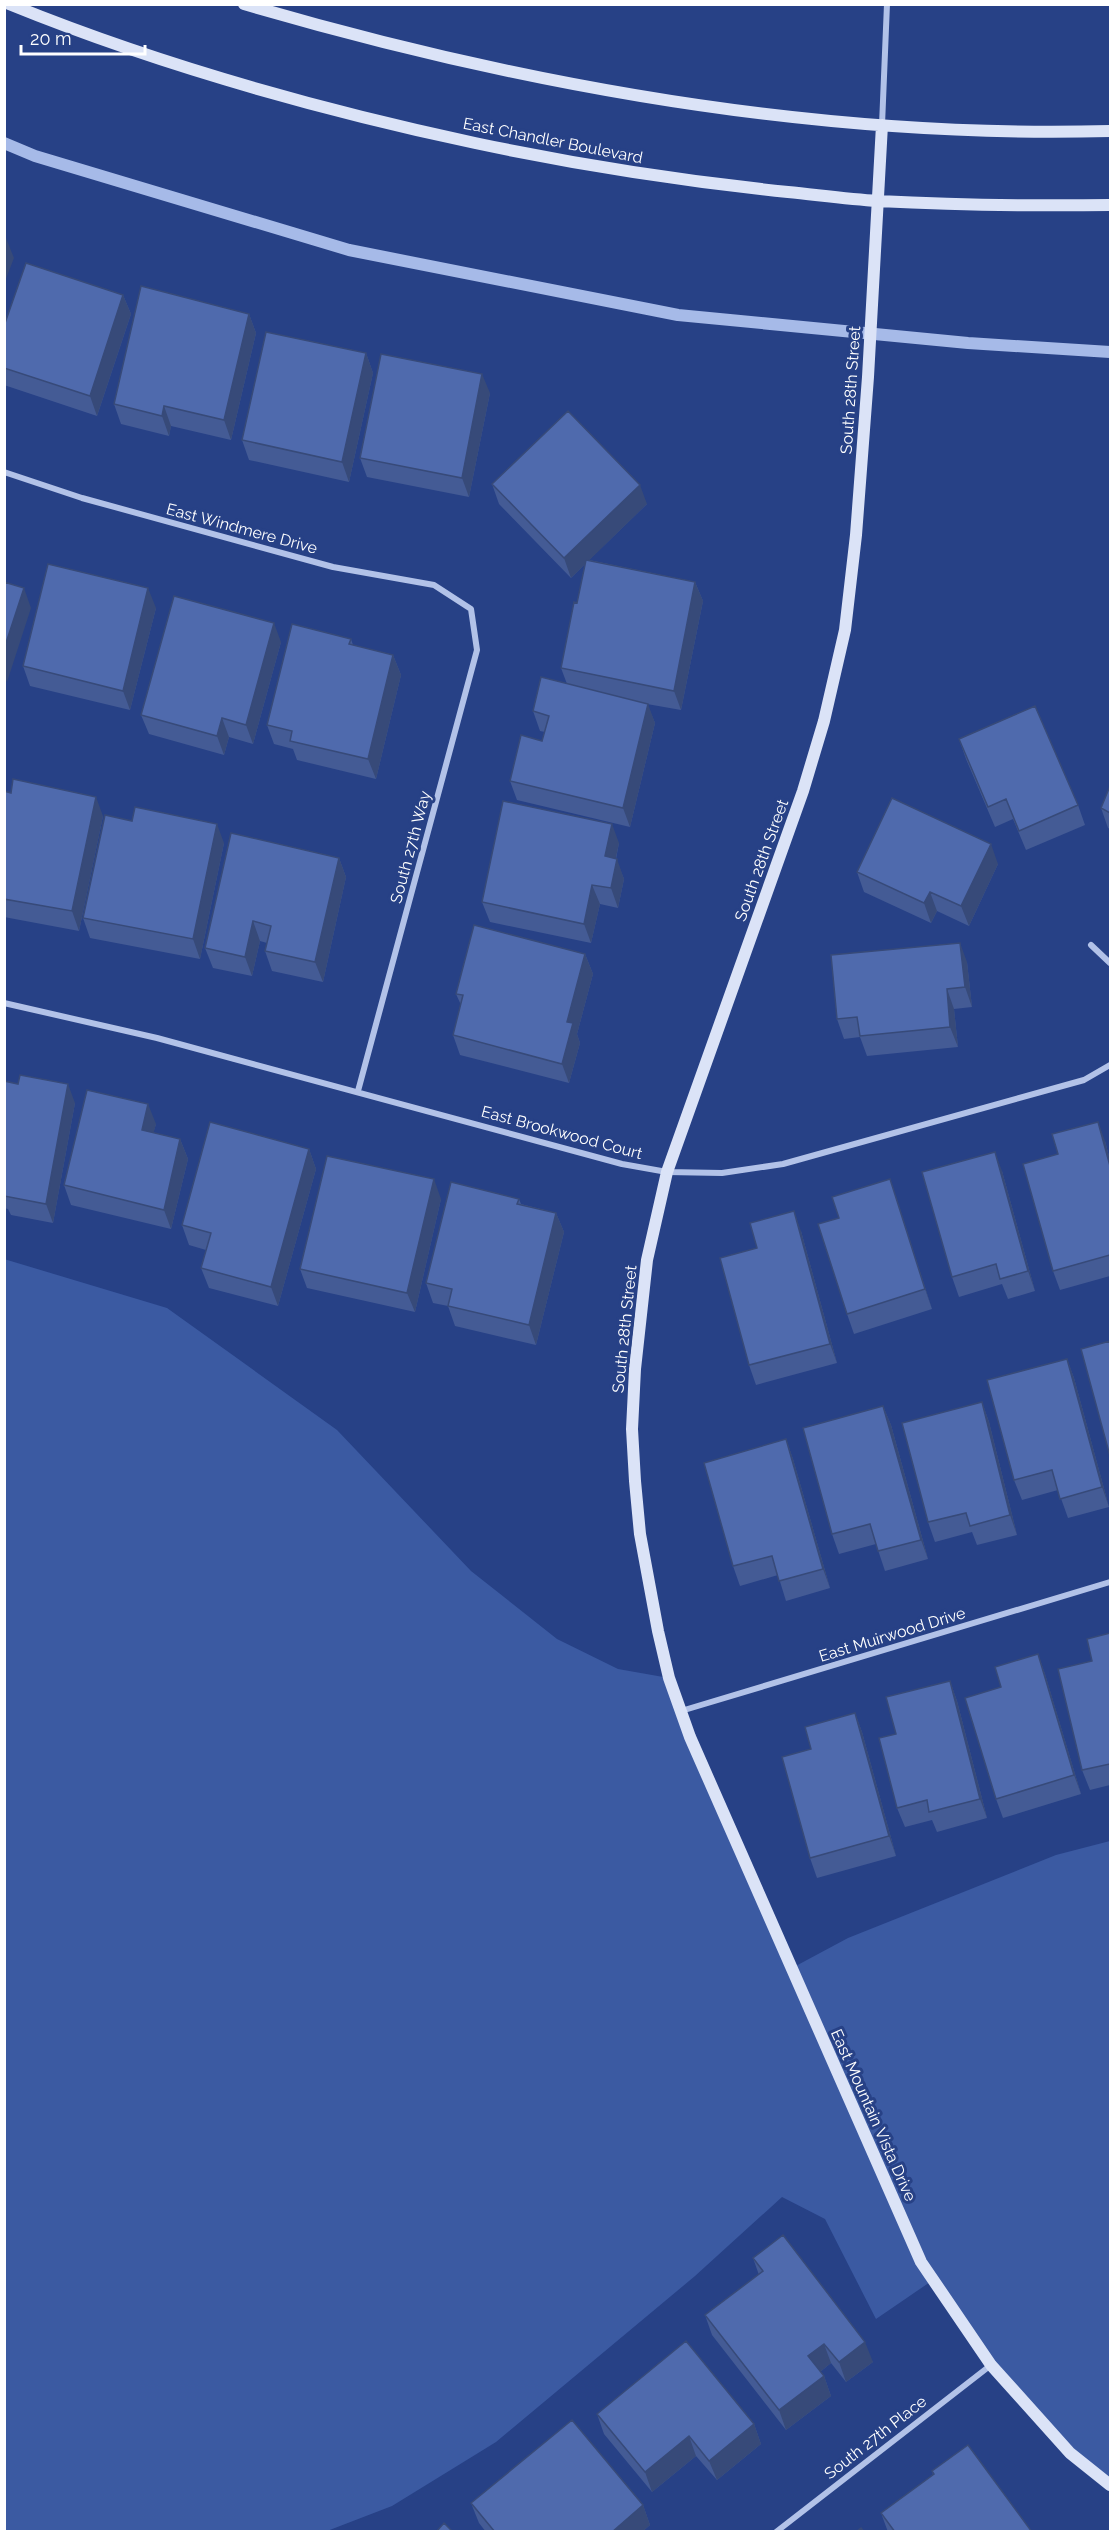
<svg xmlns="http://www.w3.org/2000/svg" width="1115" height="2536" viewBox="0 0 1115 2536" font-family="Raleway,sans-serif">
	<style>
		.green { fill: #3b5aa2 }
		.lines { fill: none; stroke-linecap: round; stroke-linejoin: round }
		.stream { stroke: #a6bae8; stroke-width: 12 }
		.street { stroke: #b2c2e8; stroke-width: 6 }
		.secondary { stroke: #dbe3f7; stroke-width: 12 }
		.wall { fill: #445b95 }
		.shaded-wall { fill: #374a79 }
		.building { fill: #4f6aad; stroke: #374a79; stroke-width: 1.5 }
		.labels { text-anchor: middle; stroke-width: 6; stroke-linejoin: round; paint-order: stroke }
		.street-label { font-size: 16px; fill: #fff; stroke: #274186 }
	</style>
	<rect width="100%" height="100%" fill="#274186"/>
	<path class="green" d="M 4,1259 L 167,1308 L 337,1430 L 471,1571 L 557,1639 L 618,1669 L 669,1678 L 792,1968 L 848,1938 L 1056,1855 L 1110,1841 L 1110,2485 L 991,2365 L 933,2280 L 876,2319 L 825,2219 L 782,2197 L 695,2276 L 496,2442 L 392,2506 L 327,2531 L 5,2531 Z"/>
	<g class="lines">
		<path class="stream" d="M 4,143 L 35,156 L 349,250 L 678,315 L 968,343 L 1110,352"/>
		<path class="street" d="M 882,125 L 887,4
			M 4,472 L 82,498 L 333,567 L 434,585 L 471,609 L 477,650 L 358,1091
			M 1091,945 L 1110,963
			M 4,1003 L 157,1038 L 622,1164 L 667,1172 L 722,1173 L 783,1164 L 1084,1080 L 1110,1065
			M 681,1711 L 1110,1582
			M 776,2532 L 991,2365"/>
		<path class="secondary" d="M 9,4 C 159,65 317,109 475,143 C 579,165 683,181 788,192 C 818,195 848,199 878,201 C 956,205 1033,206 1110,205
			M 244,4 C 524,86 818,139 1110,131
			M 882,125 L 868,377 L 856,535 L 845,630 L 824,721 L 803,791 L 667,1172 L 647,1260 L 635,1369 L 632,1429 L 635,1481 L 640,1534 L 658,1631 L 669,1678 L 690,1737 L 921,2262 L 991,2365 L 1070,2453 L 1110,2485"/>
	</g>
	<path class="wall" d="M 123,295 L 131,314 L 97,416 L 4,385 L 4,326 Z
		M 249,314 L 256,333 L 231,440 L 171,426 L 169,436 L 121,424 L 114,404 Z
		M 366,353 L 373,373 L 349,482 L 249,460 L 242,440 Z
		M 490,393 L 469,497 L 367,477 L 360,458 Z
		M 492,484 L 647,504 L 589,560 L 695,582 L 703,601 L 681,710 L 647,704 L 655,723 L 630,827 L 517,800 L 510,781 L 542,741 L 545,732 L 540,731 L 533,711 L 567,684 L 561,668 L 577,603 L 585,564 L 571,578 L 499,504 Z
		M 156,608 L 130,710 L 30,686 L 23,666 Z
		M 351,639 L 353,645 L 393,655 L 401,675 L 376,779 L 297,760 L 293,749 L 274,744 L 267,725 Z
		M 281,642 L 253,744 L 229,737 L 224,755 L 149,734 L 141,715 Z
		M 959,739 L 1078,805 L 1085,825 L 1026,850 L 1013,819 L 995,827 L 966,759 Z
		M 1110,786 L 1110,829 L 1108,828 L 1101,808 Z
		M 4,791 L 103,816 L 79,931 L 4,917 Z
		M 224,843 L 200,959 L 90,938 L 83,918 Z
		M 619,843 L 616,859 L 624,879 L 618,908 L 600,904 L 591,943 L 490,922 L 482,902 Z
		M 339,858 L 346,877 L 323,982 L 272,971 L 265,951 L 267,943 L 260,941 L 252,976 L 213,968 L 205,948 Z
		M 998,864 L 969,926 L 937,911 L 931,923 L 864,892 L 857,872 Z
		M 585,954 L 593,974 L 577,1034 L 580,1043 L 569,1083 L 460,1055 L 453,1035 L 461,1005 L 456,994 Z
		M 967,962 L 972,1007 L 954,1009 L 958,1047 L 867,1056 L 860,1037 L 844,1039 L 837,1019 Z
		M 4,1081 L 75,1103 L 53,1223 L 11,1215 L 8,1209 L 4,1208 Z
		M 156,1124 L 153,1133 L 180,1139 L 188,1159 L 171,1229 L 71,1205 L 64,1185 Z
		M 1105,1141 L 1110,1160 L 1110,1276 L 1060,1290 L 1053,1271 L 1058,1154 Z
		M 309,1149 L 316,1169 L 278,1306 L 209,1288 L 201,1268 L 206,1250 L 189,1245 L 182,1225 Z
		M 1002,1171 L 1035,1291 L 1008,1299 L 1002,1284 L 959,1297 L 952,1277 Z
		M 890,1179 L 932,1309 L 854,1334 L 847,1314 L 839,1218 Z
		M 441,1199 L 415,1312 L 307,1288 L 300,1269 Z
		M 519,1199 L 521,1204 L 556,1213 L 564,1232 L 536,1345 L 455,1326 L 448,1306 L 433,1303 L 426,1283 Z
		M 801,1231 L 837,1363 L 756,1385 L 749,1365 L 757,1248 Z
		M 1067,1359 L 1074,1378 L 1109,1507 L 1068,1518 L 1058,1490 L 1022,1500 L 1014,1480 Z
		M 982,1402 L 989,1422 L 1017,1535 L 977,1545 L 972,1532 L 935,1542 L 928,1522 Z
		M 883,1406 L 891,1425 L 928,1559 L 885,1571 L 876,1544 L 839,1554 L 832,1534 Z
		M 786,1439 L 793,1459 L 830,1588 L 786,1601 L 778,1575 L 740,1586 L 733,1566 Z
		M 1110,1633 L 1110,1785 L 1090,1790 L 1082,1770 L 1092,1661 Z
		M 1038,1654 L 1045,1674 L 1081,1794 L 1003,1818 L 996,1799 L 1001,1687 Z
		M 950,1681 L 957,1701 L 987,1818 L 937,1832 L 932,1820 L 905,1827 L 897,1808 L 896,1734 Z
		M 855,1713 L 862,1732 L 896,1856 L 817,1878 L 810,1858 L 811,1749 Z
		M 753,2258 L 873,2362 L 846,2382 L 831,2363 L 820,2372 L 824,2376 L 831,2396 L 786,2430 L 712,2335 L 705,2315 L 759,2275 Z
		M 597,2414 L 754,2424 L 761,2444 L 717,2480 L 696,2456 L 652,2492 L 604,2434 Z
		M 932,2471 L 1032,2532 L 888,2532 L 881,2513 L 933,2475 Z
		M 471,2503 L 643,2505 L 650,2525 L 642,2532 L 486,2532 L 479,2523 Z"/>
	<path class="shaded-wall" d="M 6,238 L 14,258 L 4,284 L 4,244 Z
		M 123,295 L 131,314 L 97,416 L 90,396 Z
		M 249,314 L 256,333 L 231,440 L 224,420 Z
		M 366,353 L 373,373 L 349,482 L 342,462 Z
		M 482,374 L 490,393 L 469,497 L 462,478 Z
		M 164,406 L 171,426 L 169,436 L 162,416 Z
		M 640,485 L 647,504 L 571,578 L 564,558 Z
		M 695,582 L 703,601 L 681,710 L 674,691 Z
		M 24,588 L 31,608 L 7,682 L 4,675 L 4,649 Z
		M 148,588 L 156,608 L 130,710 L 123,691 Z
		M 274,623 L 281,642 L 253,744 L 246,725 Z
		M 393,655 L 401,675 L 376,779 L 368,759 Z
		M 648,704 L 655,723 L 630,827 L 623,808 Z
		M 222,718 L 229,737 L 224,755 L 217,736 Z
		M 96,797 L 103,816 L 79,931 L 72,911 Z
		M 217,824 L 224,843 L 200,959 L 193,939 Z
		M 612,824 L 619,843 L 612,876 L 605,856 Z
		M 991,844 L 998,864 L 969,926 L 961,906 Z
		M 339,858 L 346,877 L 323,982 L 315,962 Z
		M 617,859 L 624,879 L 618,908 L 611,888 Z
		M 592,885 L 600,904 L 591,943 L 584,924 Z
		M 930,892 L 937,911 L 931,923 L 924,903 Z
		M 253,921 L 260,941 L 252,976 L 245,957 Z
		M 960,943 L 967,962 L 972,1007 L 965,987 Z
		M 585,954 L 593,974 L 577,1034 L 580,1043 L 569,1083 L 562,1064 L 567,1022 Z
		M 947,989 L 954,1009 L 958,1047 L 950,1027 Z
		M 68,1084 L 75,1103 L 53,1223 L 46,1204 Z
		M 148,1104 L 156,1124 L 149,1150 L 142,1130 Z
		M 1098,1122 L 1105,1141 L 1110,1160 L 1110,1166 Z
		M 180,1139 L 188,1159 L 171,1229 L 164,1210 Z
		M 309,1149 L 316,1169 L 278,1306 L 271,1287 Z
		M 995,1152 L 1002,1171 L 1035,1291 L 1028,1271 Z
		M 434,1179 L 441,1199 L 415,1312 L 407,1293 Z
		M 890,1179 L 897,1199 L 932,1309 L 925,1289 Z
		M 794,1211 L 801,1231 L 837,1363 L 830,1344 Z
		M 556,1213 L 564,1232 L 536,1345 L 529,1325 Z
		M 1067,1359 L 1074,1378 L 1109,1507 L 1102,1487 Z
		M 982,1402 L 989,1422 L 1017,1535 L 1010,1515 Z
		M 883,1406 L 891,1425 L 928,1559 L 921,1540 Z
		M 786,1439 L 793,1459 L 830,1588 L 823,1569 Z
		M 1038,1654 L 1045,1674 L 1081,1794 L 1074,1775 Z
		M 950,1681 L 957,1701 L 987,1818 L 980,1799 Z
		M 855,1713 L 862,1732 L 896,1856 L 889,1836 Z
		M 865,2342 L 873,2362 L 846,2382 L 839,2362 Z
		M 824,2344 L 831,2363 L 815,2376 L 808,2356 Z
		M 824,2376 L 831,2396 L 786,2430 L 779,2410 Z
		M 754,2424 L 761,2444 L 717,2480 L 709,2461 Z
		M 689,2436 L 696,2456 L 652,2492 L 645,2472 Z
		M 643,2505 L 650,2525 L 642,2532 L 612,2532 Z"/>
	<path class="building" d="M 26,263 L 123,295 L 90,396 L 4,368 L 4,326 Z
		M 141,286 L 249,314 L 224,420 L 164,406 L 162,416 L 114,404 Z
		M 266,332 L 366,353 L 342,462 L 242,440 Z
		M 381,354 L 482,374 L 462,478 L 360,458 Z
		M 568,411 L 640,485 L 564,558 L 492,484 Z
		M 586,560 L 695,582 L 674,691 L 561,668 L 574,602 L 577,603 Z
		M 48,564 L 148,588 L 123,691 L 23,666 Z
		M 4,582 L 24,588 L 4,649 Z
		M 174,596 L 274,623 L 246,725 L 222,718 L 217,736 L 141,715 Z
		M 292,624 L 351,639 L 349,644 L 393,655 L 368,759 L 290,741 L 292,731 L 267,725 Z
		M 541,677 L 648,704 L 623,808 L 510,781 L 521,735 L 542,741 L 549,716 L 533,711 Z
		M 1035,706 L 1078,805 L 1019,831 L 1006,799 L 988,807 L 959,739 Z
		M 13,779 L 96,797 L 72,911 L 4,899 L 4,791 L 11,793 Z
		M 1110,786 L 1110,813 L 1101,808 Z
		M 892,798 L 991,844 L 961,906 L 930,892 L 924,903 L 857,872 Z
		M 503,801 L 612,824 L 605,856 L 617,859 L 611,888 L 592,885 L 584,924 L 482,902 Z
		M 135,807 L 217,824 L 193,939 L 83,918 L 105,815 L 132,821 Z
		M 231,833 L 339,858 L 315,962 L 265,951 L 271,926 L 253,921 L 245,957 L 205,948 Z
		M 474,925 L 585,954 L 567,1022 L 573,1023 L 562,1064 L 453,1035 L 463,995 L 456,994 Z
		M 960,943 L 965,987 L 947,989 L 950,1027 L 860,1036 L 857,1017 L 837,1019 L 831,955 Z
		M 20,1075 L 68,1084 L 46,1204 L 4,1196 L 4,1081 L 18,1084 Z
		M 87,1090 L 148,1104 L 142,1130 L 180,1139 L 164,1210 L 64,1185 Z
		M 210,1122 L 309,1149 L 271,1287 L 201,1268 L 211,1233 L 182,1225 Z
		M 1098,1122 L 1110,1166 L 1110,1255 L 1053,1271 L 1023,1164 L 1058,1154 L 1052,1134 Z
		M 995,1152 L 1028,1271 L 1000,1279 L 996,1264 L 952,1277 L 922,1172 Z
		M 327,1156 L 434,1179 L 407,1293 L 300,1269 Z
		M 890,1179 L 925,1289 L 847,1314 L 818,1224 L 839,1218 L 832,1197 Z
		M 451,1182 L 519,1199 L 517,1204 L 556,1213 L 529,1325 L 448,1306 L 452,1289 L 426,1283 Z
		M 794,1211 L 830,1344 L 749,1365 L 720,1258 L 757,1248 L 750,1223 Z
		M 1110,1341 L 1110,1456 L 1081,1349 Z
		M 1067,1359 L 1102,1487 L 1060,1499 L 1052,1470 L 1014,1480 L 987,1380 Z
		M 982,1402 L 1010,1515 L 970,1526 L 966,1513 L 928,1522 L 902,1423 Z
		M 883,1406 L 921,1540 L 878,1551 L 870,1524 L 832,1534 L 803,1428 Z
		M 786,1439 L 823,1569 L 779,1581 L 772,1556 L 733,1566 L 704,1463 Z
		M 1110,1633 L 1110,1764 L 1082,1770 L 1058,1669 L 1092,1661 L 1087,1639 Z
		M 1038,1654 L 1074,1775 L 996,1799 L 965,1698 L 1001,1687 L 995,1667 Z
		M 950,1681 L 980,1799 L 929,1812 L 927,1800 L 897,1808 L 879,1738 L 896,1734 L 886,1697 Z
		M 855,1713 L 889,1836 L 810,1858 L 782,1757 L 811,1749 L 805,1727 Z
		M 783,2235 L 865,2342 L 839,2362 L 824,2344 L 808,2356 L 824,2376 L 779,2410 L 705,2315 L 763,2271 L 753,2258 Z
		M 686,2341 L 754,2424 L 709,2461 L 689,2436 L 645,2472 L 597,2414 Z
		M 572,2420 L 643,2505 L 612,2532 L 495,2532 L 471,2503 Z
		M 968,2445 L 1032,2532 L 895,2532 L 881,2513 L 934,2474 L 932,2471 Z
		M 444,2523 L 453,2532 L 436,2532 Z
		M 861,2528 L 864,2532 L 856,2532 Z"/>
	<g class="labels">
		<g class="street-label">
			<text transform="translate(553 140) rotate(11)" y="6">East Chandler Boulevard</text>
			<text transform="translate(850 390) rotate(-86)" y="6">South 28th Street</text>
			<text transform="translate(242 528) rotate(15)" y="6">East Windmere Drive</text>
			<text transform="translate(410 847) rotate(-75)" y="6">South 27th Way</text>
			<text transform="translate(761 860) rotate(-70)" y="6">South 28th Street</text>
			<text transform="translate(562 1132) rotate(15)" y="6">East Brookwood Court</text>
			<text transform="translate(624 1329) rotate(-84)" y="6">South 28th Street</text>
			<text transform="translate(892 1634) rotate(-17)" y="6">East Muirwood Drive</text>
			<text transform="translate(874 2115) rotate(66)" y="6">East Mountain Vista Drive</text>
			<text transform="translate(875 2437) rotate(-38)" y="6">South 27th Place</text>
		</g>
	</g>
	<rect width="1115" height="2536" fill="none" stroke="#ffffff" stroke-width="12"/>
	<path d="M21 45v9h124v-9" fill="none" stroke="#ffffff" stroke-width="3"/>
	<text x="30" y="45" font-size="18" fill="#ffffff" stroke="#274186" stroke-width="4.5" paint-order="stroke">20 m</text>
</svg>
